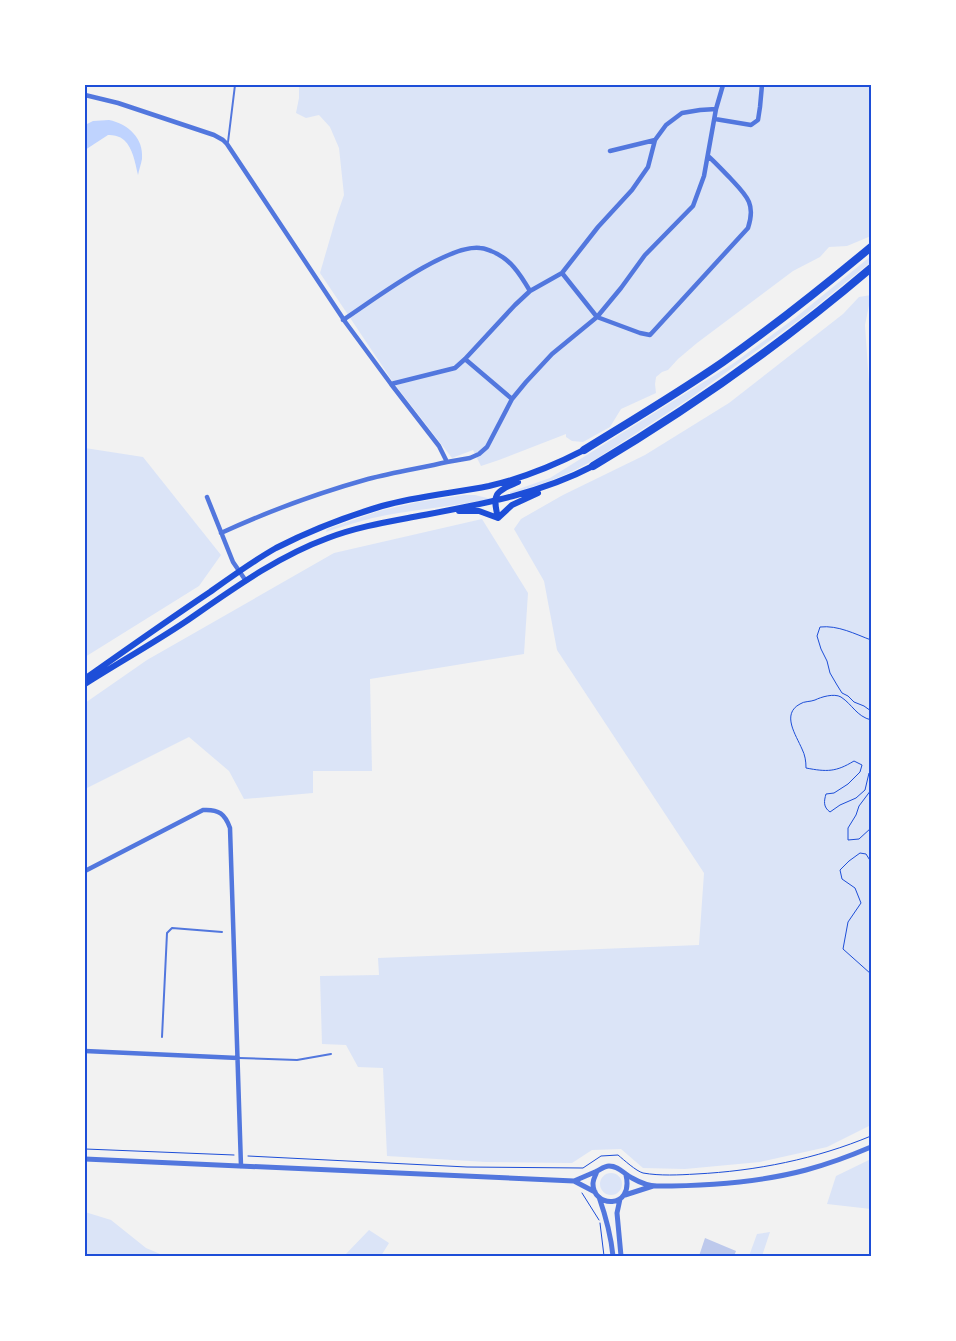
<svg xmlns="http://www.w3.org/2000/svg" width="956" height="1341" viewBox="0 0 956 1341" font-family="Cabin,sans-serif">
	<style>
		.green { fill: #dbe4f7 }
		.water { fill: #bfd3fe }
		.building { fill: #bdc9ec }
		.lines { fill: none; stroke-linecap: round; stroke-linejoin: round }
		.path { stroke: #1d4ed8; stroke-width: 1 }
		.service { stroke: #5277de; stroke-width: 2 }
		.minor { stroke: #5277de; stroke-width: 4.5 }
		.tertiary { stroke: #5277de; stroke-width: 5 }
		.secondary { stroke: #1d4ed8; stroke-width: 6 }
		.motorway { stroke: #1d4ed8; stroke-width: 8 }
		.neatline { fill: none; stroke: #1d4ed8; stroke-width: 2 }
	</style>
	<rect width="100%" height="100%" fill="#f2f2f2"/>
	<path class="green" d="M 299,85 L 871,85 L 871,236 L 847,246 L 829,247 L 820,257 L 793,271 L 697,343 L 678,359 L 668,370 L 662,372 L 656,377 L 655,384 L 656,393 L 621,409 L 610,427 L 583,442 L 572,441 L 566,437 L 566,434 L 499,460 L 481,466 L 473,450 L 452,458 L 393,382 L 320,273 L 336,218 L 344,195 L 339,148 L 330,127 L 319,115 L 306,118 L 296,113 L 299,98 Z
		M 871,256 L 871,262 L 799,320 L 689,399 L 638,432 L 596,459 L 573,471 L 550,481 L 510,494 L 510,492 L 550,478 L 734,363 L 795,318 Z
		M 871,295 L 865,325 L 869,383 L 871,390 L 871,1125 L 827,1147 L 760,1162 L 685,1169 L 643,1168 L 621,1149 L 592,1150 L 572,1163 L 486,1162 L 387,1156 L 383,1068 L 358,1067 L 346,1045 L 322,1044 L 320,976 L 379,975 L 378,958 L 699,945 L 704,873 L 557,650 L 544,581 L 514,529 L 521,519 L 563,495 L 645,455 L 729,403 L 843,314 L 859,297 Z
		M 85,448 L 143,457 L 221,555 L 199,586 L 85,657 Z
		M 464,495 L 475,495 L 491,499 C 456,506 421,509 387,515 C 366,519 346,525 326,532 L 327,529 L 379,511 L 418,502 Z
		M 482,519 L 528,593 L 524,654 L 370,679 L 372,771 L 313,771 L 313,793 L 244,799 L 229,771 L 189,737 L 85,789 L 85,703 L 147,660 L 334,553 Z
		M 871,1159 L 871,1209 L 827,1204 L 836,1176 Z
		M600 1184a11 11 0 1 1 22 0a11 11 0 1 1-22 0Z
		M 85,1212 L 111,1220 L 146,1248 L 165,1256 L 85,1256 Z
		M 369,1230 L 389,1243 L 381,1256 L 344,1256 Z
		M 770,1232 L 762,1256 L 749,1256 L 757,1234 Z"/>
	<path class="water" d="M 109,120 C 128,124 144,138 142,159 C 141,164 139,170 138,175 C 135,163 133,148 124,140 C 120,136 113,135 108,135 L 85,150 L 85,125 L 93,121 Z"/>
	<path class="building" d="M 705,1238 L 736,1251 L 734,1256 L 699,1256 Z"/>
	<g class="lines">
		<path class="path" d="M 871,640 C 855,634 838,625 820,627 L 817,636 L 821,649 L 827,661 L 830,673 L 837,685 L 842,693 L 848,696 L 854,702 L 864,706 L 871,711
			M 871,720 C 856,716 853,705 841,697 C 834,693 821,697 815,700 C 810,702 804,701 800,704 C 781,714 796,735 802,749 C 805,755 806,761 806,768 C 827,772 836,772 854,761 L 862,765 L 860,772 L 848,784 L 834,793 L 826,794 C 824,801 823,807 830,812 L 840,805 L 856,798 L 865,790 L 869,773 L 871,772
			M 871,790 L 859,806 L 856,815 L 848,828 L 848,840 L 859,839 L 871,828
			M 871,862 L 866,854 L 860,853 L 849,861 L 840,870 L 842,879 L 855,888 L 861,903 L 848,922 L 843,949 L 871,974
			M 85,1149 L 234,1155
			M 248,1156 L 467,1167 L 583,1168 L 601,1156 L 618,1155 C 624,1160 636,1171 643,1173 C 660,1176 679,1175 696,1174 C 756,1171 816,1159 871,1136
			M 582,1193 L 599,1220
			M 600,1223 L 604,1256"/>
		<path class="service" d="M 228,142 L 235,85
			M 162,1037 L 167,933 L 172,928 L 222,932
			M 239,1058 L 297,1060 L 331,1054"/>
		<path class="minor" d="M 85,95 L 118,103 L 214,135 L 223,140 L 227,144 L 346,323 L 391,384 L 439,446 L 447,462 C 421,468 394,472 368,479 C 318,493 269,511 221,533
			M 715,119 L 751,125 L 758,120 L 760,107 L 762,85
			M 610,151 L 655,140 L 666,125 L 682,113 L 700,110 L 716,109
			M 562,273 L 597,317 L 640,333 L 650,335 L 748,228 C 756,204 747,196 731,179 C 723,171 716,163 708,156
			M 343,320 C 372,301 447,244 480,248 C 484,248 488,250 491,251 C 510,258 520,274 530,291
			M 465,359 L 512,399
			M 391,384 L 455,368 L 465,359 L 515,305 L 530,291 L 562,273 L 598,227 L 632,190 L 648,167 L 655,140
			M 447,462 L 470,458 L 479,454 L 487,447 L 512,399 L 526,382 L 552,354 L 597,317 L 621,288 L 645,255 L 693,206 L 704,176 L 716,109 L 723,85
			M 207,497 L 233,562 L 246,581
			M 85,871 L 203,810 C 219,809 225,814 230,828 L 241,1166
			M 85,1051 L 238,1058"/>
		<path class="tertiary" d="M 85,1159 L 574,1181 C 581,1178 588,1175 595,1172 C 600,1170 604,1166 609,1166 C 619,1166 624,1174 632,1178 C 639,1182 649,1186 657,1186 C 707,1186 757,1183 806,1170 C 828,1164 850,1156 871,1147
			M 597,1171 C 596,1175 593,1179 593,1183 C 592,1208 634,1210 626,1175
			M 574,1181 L 595,1192
			M 625,1195 L 653,1186
			M 599,1197 C 606,1217 611,1236 613,1256
			M 620,1199 L 617,1213 L 621,1256"/>
		<path class="secondary" d="M 459,511 L 479,511 L 498,518 L 512,505 L 538,493
			M 498,518 C 492,493 495,492 518,482
			M 86,678 C 127,649 168,620 210,592 C 231,577 253,561 276,548 C 307,532 348,516 382,506 C 417,496 454,493 489,486 C 524,478 553,466 584,450
			M 85,684 C 118,663 152,644 185,622 C 230,591 276,557 328,538 C 354,528 381,523 408,518 C 471,506 536,496 593,466"/>
		<path class="motorway" d="M 584,450 C 631,421 678,393 723,362 C 774,326 823,287 871,247
			M 593,466 C 691,408 784,342 871,268"/>
	</g>
	<rect width="956" height="1341" fill="none" stroke="#ffffff" stroke-width="172"/>
	<rect x="86" y="86" width="784" height="1169" class="neatline"/>
</svg>
